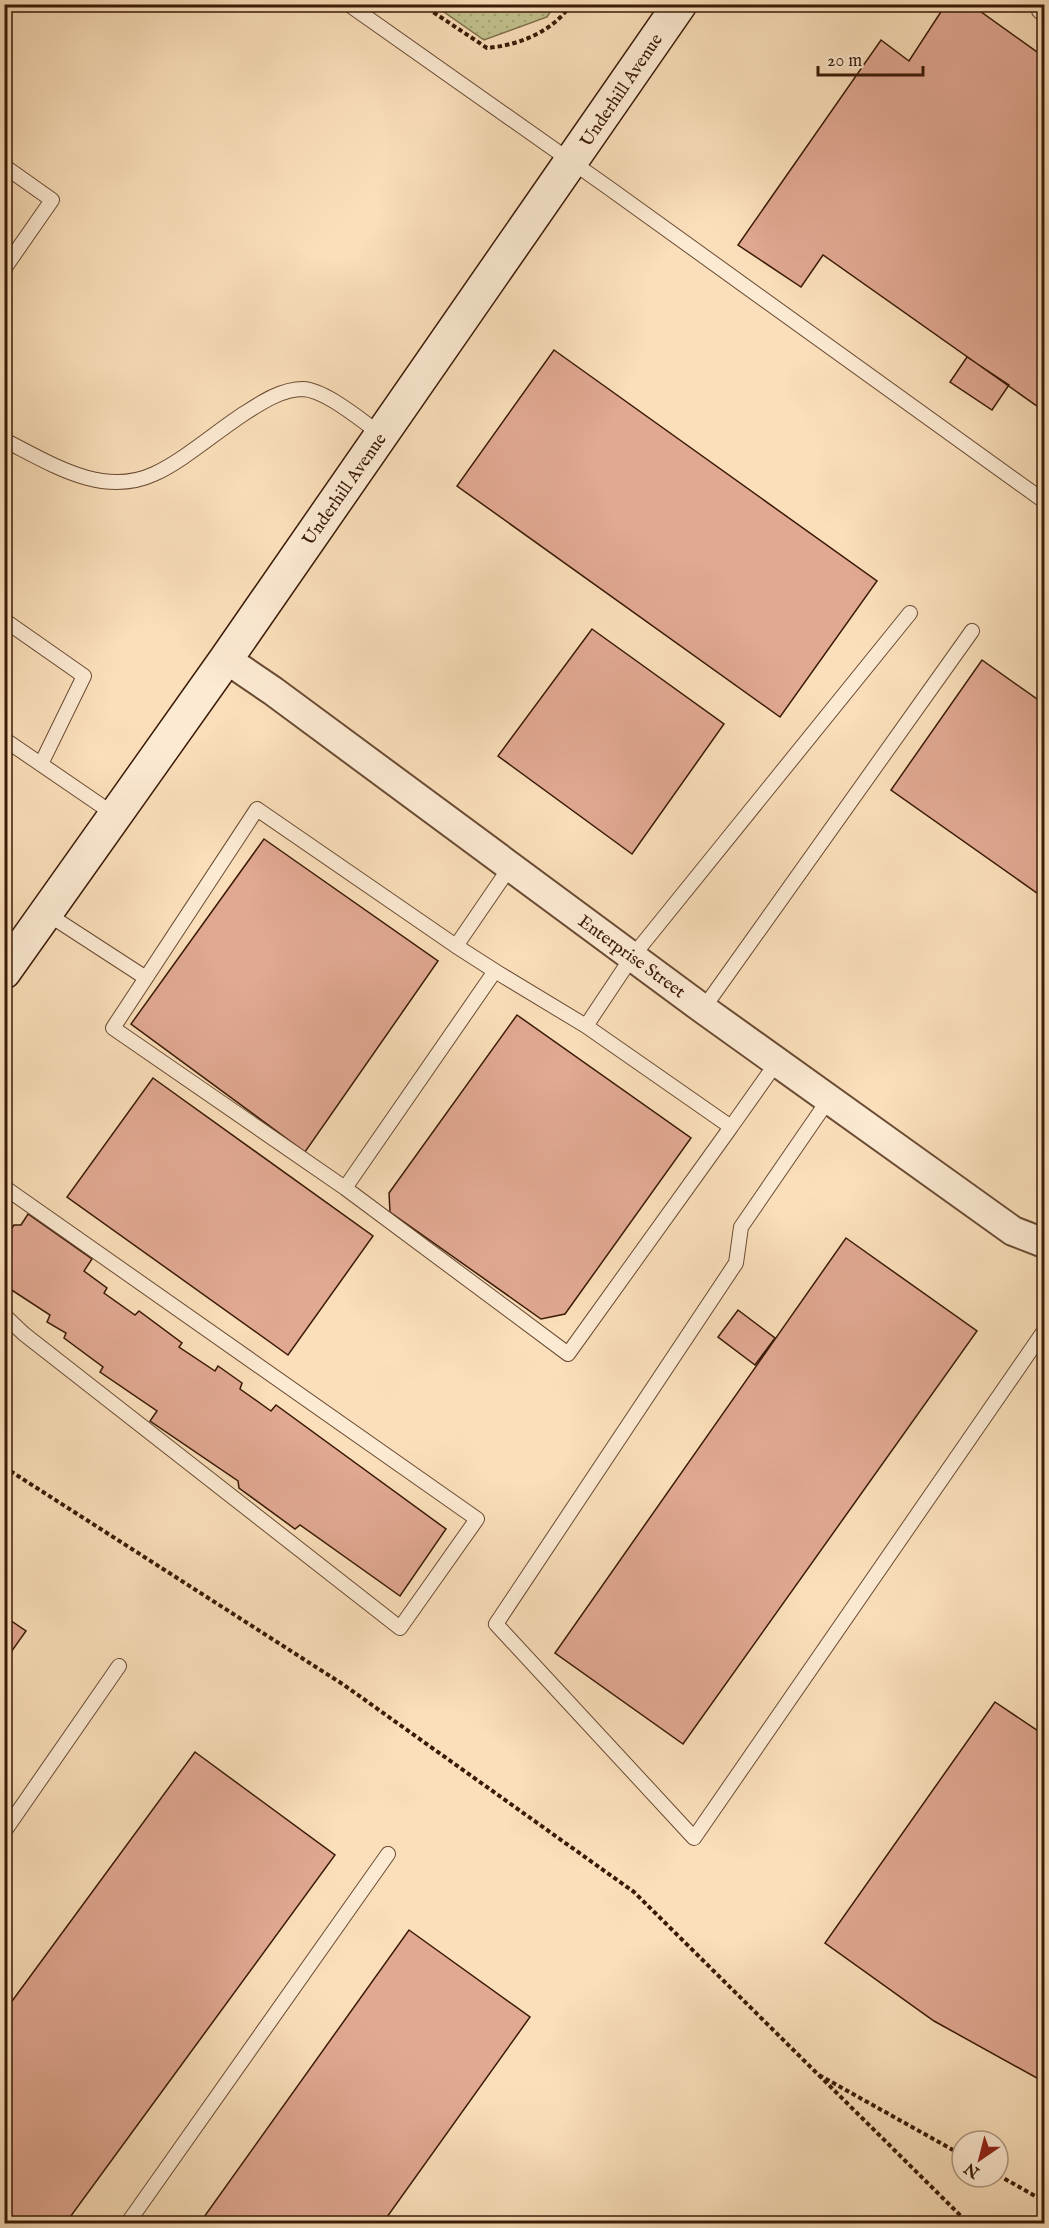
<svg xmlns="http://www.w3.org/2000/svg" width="1049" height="2228" viewBox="0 0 1049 2228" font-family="'IM FELL English',serif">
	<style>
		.grass { fill: url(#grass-dots); stroke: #7e6e4a; stroke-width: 1.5 }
		.building { fill: #e1a892; stroke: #3a1a06; stroke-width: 1.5 }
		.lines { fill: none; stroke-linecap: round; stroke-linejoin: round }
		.lane-casing { stroke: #6a4b33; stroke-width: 16 }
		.street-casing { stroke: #6a4b33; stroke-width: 32 }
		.secondary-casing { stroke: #3a1a06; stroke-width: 36 }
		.path { stroke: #3a1a06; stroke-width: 4; stroke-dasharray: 4.5 3; stroke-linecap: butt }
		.lane { stroke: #fcead2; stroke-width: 14 }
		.street { stroke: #fcead2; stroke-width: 28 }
		.secondary { stroke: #fcead2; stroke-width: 33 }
		.labels { text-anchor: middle; stroke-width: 6; stroke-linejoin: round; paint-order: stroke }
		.street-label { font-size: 18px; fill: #3a1a06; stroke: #fcead2 }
	</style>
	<defs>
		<pattern id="grass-dots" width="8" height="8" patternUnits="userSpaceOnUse" patternTransform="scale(1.5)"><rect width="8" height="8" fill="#c1c18d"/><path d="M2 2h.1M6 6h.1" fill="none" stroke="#a7a578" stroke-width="1.8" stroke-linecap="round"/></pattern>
	</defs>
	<rect width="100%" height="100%" fill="#fadfba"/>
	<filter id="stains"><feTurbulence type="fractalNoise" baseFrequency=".00333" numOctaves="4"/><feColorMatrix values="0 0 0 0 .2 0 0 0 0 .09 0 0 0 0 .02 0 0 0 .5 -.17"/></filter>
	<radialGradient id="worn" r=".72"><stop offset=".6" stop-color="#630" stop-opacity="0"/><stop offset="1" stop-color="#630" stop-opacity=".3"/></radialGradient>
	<path class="grass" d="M 434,5 L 555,5 L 547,17 L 484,40 Z"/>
	<path class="building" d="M 946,4 L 970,4 L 1044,57 L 1044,411 L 823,255 L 801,287 L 738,245 L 881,40 L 909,61 Z
		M 554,350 L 877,581 L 780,717 L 457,486 Z
		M 967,357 L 1009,385 L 992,410 L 950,382 Z
		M 592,629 L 724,724 L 632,854 L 498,756 Z
		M 982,660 L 1044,704 L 1044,898 L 891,790 Z
		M 264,839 L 438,961 L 305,1152 L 131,1024 Z
		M 517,1015 L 691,1138 L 565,1314 L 541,1319 L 390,1212 L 389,1193 Z
		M 153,1078 L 373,1236 L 288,1355 L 67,1197 Z
		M 28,1214 L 92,1259 L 84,1271 L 107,1288 L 104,1293 L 135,1315 L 139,1311 L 182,1343 L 179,1347 L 215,1371 L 218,1366 L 242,1383 L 240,1389 L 271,1411 L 276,1405 L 446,1529 L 400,1596 L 300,1525 L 295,1529 L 239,1488 L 238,1481 L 150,1421 L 157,1411 L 100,1372 L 103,1367 L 64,1338 L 66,1333 L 47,1322 L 50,1315 L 4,1285 L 4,1239 L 14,1225 L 21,1225 Z
		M 846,1238 L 977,1331 L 683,1744 L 555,1653 Z
		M 738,1310 L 775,1338 L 755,1365 L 718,1337 Z
		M 4,1616 L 26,1631 L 4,1662 Z
		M 995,1702 L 1044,1735 L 1044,2082 L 934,2021 L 825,1943 Z
		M 195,1752 L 335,1855 L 65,2224 L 4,2224 L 4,2012 Z
		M 409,1930 L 530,2017 L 382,2224 L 199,2224 Z"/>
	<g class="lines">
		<g class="lane-casing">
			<path id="lane" d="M 348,4 L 609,188 L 1044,501
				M 1039,11 L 1044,15
				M 4,166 L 52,200 L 4,269
				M 4,440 C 50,463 102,498 154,474 C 183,461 217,431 245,413 C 262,402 282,389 303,389 C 326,390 363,422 382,435
				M 4,620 L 84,676 L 41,764
				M 4,739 L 115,815
				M 46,913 L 146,978
				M 456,946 L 495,971 L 345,1188 L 113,1028 L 257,809 L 456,946 L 510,867
				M 495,971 L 586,1026 L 632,957 L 910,613
				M 703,1009 L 972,631
				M 586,1026 L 731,1127 L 777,1062
				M 829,1099 L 741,1227 L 736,1263 L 496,1624 L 694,1838 L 1044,1331
				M 4,1187 L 477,1519 L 400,1628 L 24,1334 L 4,1315
				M 345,1188 L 568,1354 L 731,1127
				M 4,1832 L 119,1666
				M 127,2224 L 388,1854"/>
		</g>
		<g class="street-casing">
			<path id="street" d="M 226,659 L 273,691 L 703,1009 L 1013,1231 L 1044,1243"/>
		</g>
		<g class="secondary-casing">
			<path id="secondary" d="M 4,972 L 226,659 L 680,4"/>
		</g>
		<path class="path" d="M 421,4 L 487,48 C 519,45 553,32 571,4
			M 4,1467 L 344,1685 L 634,1892 L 969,2224
			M 819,2075 L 962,2155
			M 998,2175 L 1044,2201"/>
		<use href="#lane" class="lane"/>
		<use href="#street" class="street"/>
		<use href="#secondary" class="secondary"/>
	</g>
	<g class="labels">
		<g class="street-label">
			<text transform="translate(621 90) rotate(-56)" y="6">Underhill Avenue</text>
			<text transform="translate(344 489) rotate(-55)" y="6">Underhill Avenue</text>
			<text transform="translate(632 956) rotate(36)" y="6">Enterprise Street</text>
		</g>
	</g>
	<rect width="1049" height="2228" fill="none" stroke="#fadfba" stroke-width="24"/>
	<rect x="6" y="6" width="1037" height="2216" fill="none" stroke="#3a1a06" stroke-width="3"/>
	<rect x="12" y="12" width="1025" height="2204" fill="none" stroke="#3a1a06" stroke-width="1.5"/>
	<g transform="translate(980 2159) rotate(215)"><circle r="28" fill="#fcead2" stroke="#ae9780" stroke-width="1.5"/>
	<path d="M0-4.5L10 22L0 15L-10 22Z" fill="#8f2418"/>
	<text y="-9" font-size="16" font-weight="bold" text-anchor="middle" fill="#3a1a06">N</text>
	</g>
	<path d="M818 66v9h105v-9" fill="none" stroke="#3a1a06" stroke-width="3"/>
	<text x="827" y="66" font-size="18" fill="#3a1a06" stroke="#fcead2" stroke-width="4.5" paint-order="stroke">20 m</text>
	<rect width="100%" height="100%" filter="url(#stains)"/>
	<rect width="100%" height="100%" fill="url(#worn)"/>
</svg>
